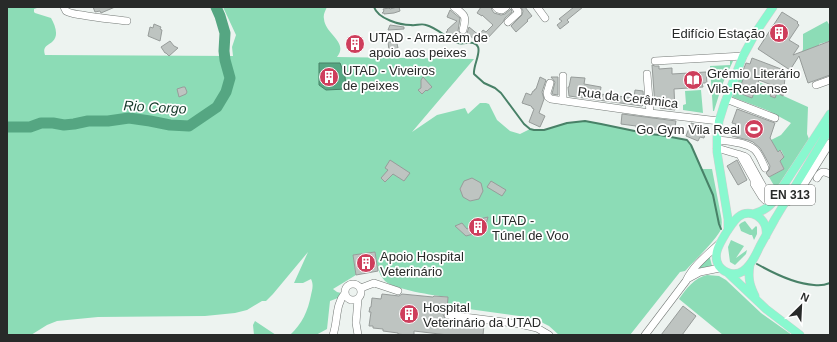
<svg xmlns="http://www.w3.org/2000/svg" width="837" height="342" viewBox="0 0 837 342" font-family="Arial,sans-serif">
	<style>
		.green { fill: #8cdcb6 }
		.water { fill: #55a682; stroke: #488167 }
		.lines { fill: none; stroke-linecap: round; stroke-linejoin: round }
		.stream { stroke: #488167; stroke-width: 2 }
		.river { stroke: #55a682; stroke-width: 11 }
		.building { fill: #bec4c1; stroke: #979c9a }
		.minor-casing { stroke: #757a77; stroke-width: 8 }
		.major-casing { stroke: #d0d0d0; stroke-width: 9 }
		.minor { stroke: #fff; stroke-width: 7 }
		.major { stroke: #89f8cf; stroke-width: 8 }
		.labels { text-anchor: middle; stroke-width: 3.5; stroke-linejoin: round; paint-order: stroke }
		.shield { fill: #fff; stroke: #686a69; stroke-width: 1 }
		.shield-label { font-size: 12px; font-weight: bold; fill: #282a29 }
		.poi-label { font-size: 13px; fill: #282a29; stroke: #fff; text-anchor: start }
		.street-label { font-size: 13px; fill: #282a29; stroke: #fff }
		.water-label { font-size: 14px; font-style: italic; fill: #143828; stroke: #fff }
	</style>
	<rect width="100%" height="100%" fill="#edf3f0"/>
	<path class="green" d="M 7,7 L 40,7 L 34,9 L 34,12 L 35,13 L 51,18 C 55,25 59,35 53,41 C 48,46 42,46 45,55 L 233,56 L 232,47 L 236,35 L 223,7 L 327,7 C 325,11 323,15 324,19 C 325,34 349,42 337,57 L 474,59 L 412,132 L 437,115 L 465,108 L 468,114 L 480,103 L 486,103 L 489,104 L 497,120 L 510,131 L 520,134 L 530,129 L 534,130 L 544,130 L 567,123 L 585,121 L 601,124 L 649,134 L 660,135 L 672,138 L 684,139 L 689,142 L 691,145 L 702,169 L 712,169 L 721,216 C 722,220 722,225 721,229 C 718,238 695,260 687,269 L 685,271 L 680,272 L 630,335 L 559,335 L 549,326 L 539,321 L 527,317 L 447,306 L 448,297 C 435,296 393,289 385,281 C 377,273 377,261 375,252 L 353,255 L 356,275 L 333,289 L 337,292 L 341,293 L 338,298 L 330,301 L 327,329 L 316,335 L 290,335 C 302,324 308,311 311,295 C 312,290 314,285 311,279 L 303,283 L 294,283 L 308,252 L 273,294 L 266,301 L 262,301 L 247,310 L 235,313 L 205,316 L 98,317 L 57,321 L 47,325 L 31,335 L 7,335 Z
		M 827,21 L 830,26 L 830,41 L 819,44 L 819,46 L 802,64 L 800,58 L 803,49 L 803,34 Z
		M 730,61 L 733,61 L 722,85 L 714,111 L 713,111 L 710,66 L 730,65 Z
		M 740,75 L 766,85 L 768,89 L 772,90 L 770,96 L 777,93 L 808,107 L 807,134 L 809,139 L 776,189 L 769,177 L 784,169 L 780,161 L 784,156 L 781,150 L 778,152 L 771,140 L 781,135 L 791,123 L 769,111 L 732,97 Z
		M 701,90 L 703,113 L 683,110 L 683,105 L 686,104 L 685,91 Z
		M 745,221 L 752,230 L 756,226 L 757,227 L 757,234 L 754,240 L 752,235 L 750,235 L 741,231 L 739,225 L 741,223 Z
		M 731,240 L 744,246 L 736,258 L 747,250 L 746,254 L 735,265 L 730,262 L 728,247 Z
		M 709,257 L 710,258 L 712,266 L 698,270 L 697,269 Z
		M 707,275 L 719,276 L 726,280 L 761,313 L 792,335 L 723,335 L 679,299 C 686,289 694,278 707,275 Z
		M 255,321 L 276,335 L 254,335 L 253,325 Z"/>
	<path class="water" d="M 319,63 L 340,63 L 345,76 L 346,89 L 326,90 L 319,85 Z"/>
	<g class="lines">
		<path class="stream" d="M 374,7 C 378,19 400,25 411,25 C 416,26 421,23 426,25 C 438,28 447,39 458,43 C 464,45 475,39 478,47 C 481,53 473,66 474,74 L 484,83 L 495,88 L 501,93 L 524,124 L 530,129 L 534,130 L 544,130 L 567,123 L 585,121 L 601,124 L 649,134 L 660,135 L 687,140 L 691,145 L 713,195 L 719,224 L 721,229
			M 757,264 C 773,273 795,284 814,285 C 820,286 825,285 830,283"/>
		<path class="river" d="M 7,127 L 30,127 L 41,123 L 53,123 L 64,125 L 74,124 L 88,121 L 108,121 L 129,118 L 150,121 L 170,125 L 189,126 L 217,107 L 226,92 L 230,78 L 225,60 L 224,51 L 225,33 L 220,16 L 216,7"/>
	</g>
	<path class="building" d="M 93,7 L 115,7 L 101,13 L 100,11 L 95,12 Z
		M 397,7 L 399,7 L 400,11 L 394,13 L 384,14 L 384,13 L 382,13 L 384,11 L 383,9 L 389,8 L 390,9 Z
		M 481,7 L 491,7 L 492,10 L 494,13 L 501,15 L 505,14 L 511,9 L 512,12 L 505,18 L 503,22 L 485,41 L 479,35 L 483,30 L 486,32 L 493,25 L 482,15 L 482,16 L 477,13 Z
		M 521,7 L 525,7 L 532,16 L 527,20 L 528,21 L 516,32 L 511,26 L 522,15 L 523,11 Z
		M 574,7 L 583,7 L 567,20 L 569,22 L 560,29 L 557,25 L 562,21 L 559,19 Z
		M 450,10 L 460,18 L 458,31 L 460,34 L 463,35 L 459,38 L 455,34 L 451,38 L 446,32 L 448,31 L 447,30 L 457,21 L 447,17 Z
		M 782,12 L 798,22 L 797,23 L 799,25 L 789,40 L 799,46 L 793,55 L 830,41 L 830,75 L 808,83 L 799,56 L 790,70 L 758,49 Z
		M 154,24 L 161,27 L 160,29 L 162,30 L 160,41 L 148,36 L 150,27 L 153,28 Z
		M 390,25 L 404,27 L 404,29 L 388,30 Z
		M 469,27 L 480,36 L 476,41 L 467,33 Z
		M 352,38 L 361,40 L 359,49 L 350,47 Z
		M 396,39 L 398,48 L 389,50 L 388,42 L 391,42 L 390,40 Z
		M 170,41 L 174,46 L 178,48 L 169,56 L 166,53 L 165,53 L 161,47 Z
		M 752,58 L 781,69 L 785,78 L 783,96 L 777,93 L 775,98 L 770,96 L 774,86 L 759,80 L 752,98 L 739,93 L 742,85 L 741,85 L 745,74 L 742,73 L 746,63 L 750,64 Z
		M 652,65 L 655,66 L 659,66 L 659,69 L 672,68 L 672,74 L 706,72 L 707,83 L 702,83 L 703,87 L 674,89 L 675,110 L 660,108 L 660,105 L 655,106 Z
		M 325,73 L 334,74 L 334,80 L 325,80 Z
		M 423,77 L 432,87 L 427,91 L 426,90 L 422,94 L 418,90 L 421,88 L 421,80 Z
		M 540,77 L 546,80 L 542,92 L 544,99 L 539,113 L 545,116 L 540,127 L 529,122 L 534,109 L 532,108 L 532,107 L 531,106 L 522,103 L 526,93 L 531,95 L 533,91 L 534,91 L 535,89 L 536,89 Z
		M 551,77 L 558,77 L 558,95 L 552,94 L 555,82 Z
		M 571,77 L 585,78 L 584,84 L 601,87 L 600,94 L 634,98 L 635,90 L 643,91 L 644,104 L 642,106 L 569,96 L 568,87 L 569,87 Z
		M 183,87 L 185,87 L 187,92 L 186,94 L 179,97 L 177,89 Z
		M 737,109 L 775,123 L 770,138 L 778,152 L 780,150 L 784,157 L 780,161 L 784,169 L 769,177 L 766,173 L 769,170 L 770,166 L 763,153 L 760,148 L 753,142 L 748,140 L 732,136 L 736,124 L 732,123 Z
		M 622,114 L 676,121 L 674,133 L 647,128 L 647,130 L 636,128 L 636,126 L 621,124 Z
		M 691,123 L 698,125 L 697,128 L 706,131 L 704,138 L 700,137 L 698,141 L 686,136 Z
		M 390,160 L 410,173 L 404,181 L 393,174 L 385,182 L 381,178 L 388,170 L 385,168 Z
		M 737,160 L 747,180 L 738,185 L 727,166 Z
		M 472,178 L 481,183 L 483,191 L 479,199 L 470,201 L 463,197 L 460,189 L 464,181 Z
		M 491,181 L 506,190 L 502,196 L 487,187 Z
		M 488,217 L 484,231 L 466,236 L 455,226 L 462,223 L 467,229 L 479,225 L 480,219 Z
		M 375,252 L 378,271 L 356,275 L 353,255 Z
		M 382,294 L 399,296 L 402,294 L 433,297 L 434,296 L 448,297 L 447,310 L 444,312 L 443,314 L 445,319 L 447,320 L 484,325 L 483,335 L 448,335 L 414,331 L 414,335 L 407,335 L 398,334 L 398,333 L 383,331 L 383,329 L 373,328 L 373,326 L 369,326 L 371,312 L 369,312 L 370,307 L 371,307 L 372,298 L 381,299 Z
		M 683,306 L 696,316 L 682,335 L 661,335 Z"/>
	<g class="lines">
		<g class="minor-casing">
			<path id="minor" d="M 64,7 L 66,11 C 71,14 76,14 82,15 C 97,18 112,19 127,21
				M 454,7 C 465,15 467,16 463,30
				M 496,7 L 498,9 L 502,10 L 506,7
				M 537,7 L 545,18
				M 508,22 L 518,13 L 518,11 L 515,7
				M 655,61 L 743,56
				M 647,74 L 650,113
				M 550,83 L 547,93 L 548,97 L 551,99 L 650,113 L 719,121
				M 816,85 L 830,80
				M 726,99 L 775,118
				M 563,101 L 563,76
				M 717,140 C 728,141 745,142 754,149 C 759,153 762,162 765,168
				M 717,148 L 744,156 L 747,158 L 772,203
				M 740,155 L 754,180 L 754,184 L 762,197 L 765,200 L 772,203
				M 817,178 C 820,172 823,170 830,174
				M 785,203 L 794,199 L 798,194 L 830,143
				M 689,278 L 700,272 L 720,268
				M345 292a8 8 0 1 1 16 0a8 8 0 1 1-16 0Z
				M 361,288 L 374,283 L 398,291
				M 358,299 L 356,323 L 358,335
				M 448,315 L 520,324 L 537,328 L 549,335
				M 333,335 C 338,321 335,305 345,293
				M 645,335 L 686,281 C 693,266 707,255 719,244"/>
		</g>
		<g class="major-casing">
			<path id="major" d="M 753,214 C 760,212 767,209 772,203 L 830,114
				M 728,230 L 728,219 L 717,152 L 717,137 L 719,121 L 724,105 L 743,56 L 756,32 L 773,7
				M 766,236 C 767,229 766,224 761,219 C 759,217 756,215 753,214 C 739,210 733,223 726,233 C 720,243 712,255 719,266 C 725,274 736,276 743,271 C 752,265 756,254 760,246 C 765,237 770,228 775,219 C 793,189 812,159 830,128
				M 750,264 C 748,277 749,284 755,296
				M 728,273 L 766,309 L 800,335"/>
		</g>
		<use href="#minor" class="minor"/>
		<use href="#major" class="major"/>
	</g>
	<defs>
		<g id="building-disc" transform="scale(1)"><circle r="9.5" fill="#ce3e5c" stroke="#fff"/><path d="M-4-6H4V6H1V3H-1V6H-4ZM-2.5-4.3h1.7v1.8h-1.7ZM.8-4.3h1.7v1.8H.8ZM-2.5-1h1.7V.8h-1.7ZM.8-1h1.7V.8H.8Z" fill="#fff"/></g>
		<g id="library-disc" transform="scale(1)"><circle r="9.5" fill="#ce3e5c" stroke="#fff"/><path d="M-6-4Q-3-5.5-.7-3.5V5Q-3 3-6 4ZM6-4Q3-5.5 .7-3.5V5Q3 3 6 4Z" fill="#fff"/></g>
		<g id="stadium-disc" transform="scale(1)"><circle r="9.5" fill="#ce3e5c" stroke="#fff"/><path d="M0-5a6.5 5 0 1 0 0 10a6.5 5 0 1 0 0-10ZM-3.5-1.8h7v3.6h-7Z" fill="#fff"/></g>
	</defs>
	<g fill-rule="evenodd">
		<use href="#building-disc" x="779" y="33"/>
		<use href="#building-disc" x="355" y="44"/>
		<use href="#building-disc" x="329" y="77"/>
		<use href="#library-disc" x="693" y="80"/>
		<use href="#stadium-disc" x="754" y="129"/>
		<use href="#building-disc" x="478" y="227"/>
		<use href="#building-disc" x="366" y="263"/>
		<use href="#building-disc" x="409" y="314"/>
	</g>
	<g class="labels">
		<rect class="shield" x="765" y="185" width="50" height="20" rx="3"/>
		<g class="shield-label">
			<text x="790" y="199">EN 313</text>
		</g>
		<g class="poi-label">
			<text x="765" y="38" text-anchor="end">Edifício Estação</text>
			<text x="369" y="42">UTAD - Armazém de<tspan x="369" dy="15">apoio aos peixes</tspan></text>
			<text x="343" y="75">UTAD - Viveiros<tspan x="343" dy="15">de peixes</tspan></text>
			<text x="707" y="78">Grémio Literário<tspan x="707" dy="15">Vila-Realense</tspan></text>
			<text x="740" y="134" text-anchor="end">Go Gym Vila Real</text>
			<text x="492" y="225">UTAD -<tspan x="492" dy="15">Túnel de Voo</tspan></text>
			<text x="380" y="261">Apoio Hospital<tspan x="380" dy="15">Veterinário</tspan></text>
			<text x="423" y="312">Hospital<tspan x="423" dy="15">Veterinário da UTAD</tspan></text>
		</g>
		<g class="street-label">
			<text transform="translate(628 97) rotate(7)" y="5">Rua da Cerâmica</text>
		</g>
		<g class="water-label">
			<text transform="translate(155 107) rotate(3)" y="5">Rio Corgo</text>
		</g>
	</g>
	<rect width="837" height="342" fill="none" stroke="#282a29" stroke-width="16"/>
	<g transform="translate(801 306) rotate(24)" stroke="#ffffff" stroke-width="3" paint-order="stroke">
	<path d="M0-3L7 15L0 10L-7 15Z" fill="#282a29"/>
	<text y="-6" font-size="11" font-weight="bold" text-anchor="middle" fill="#282a29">N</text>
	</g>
</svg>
